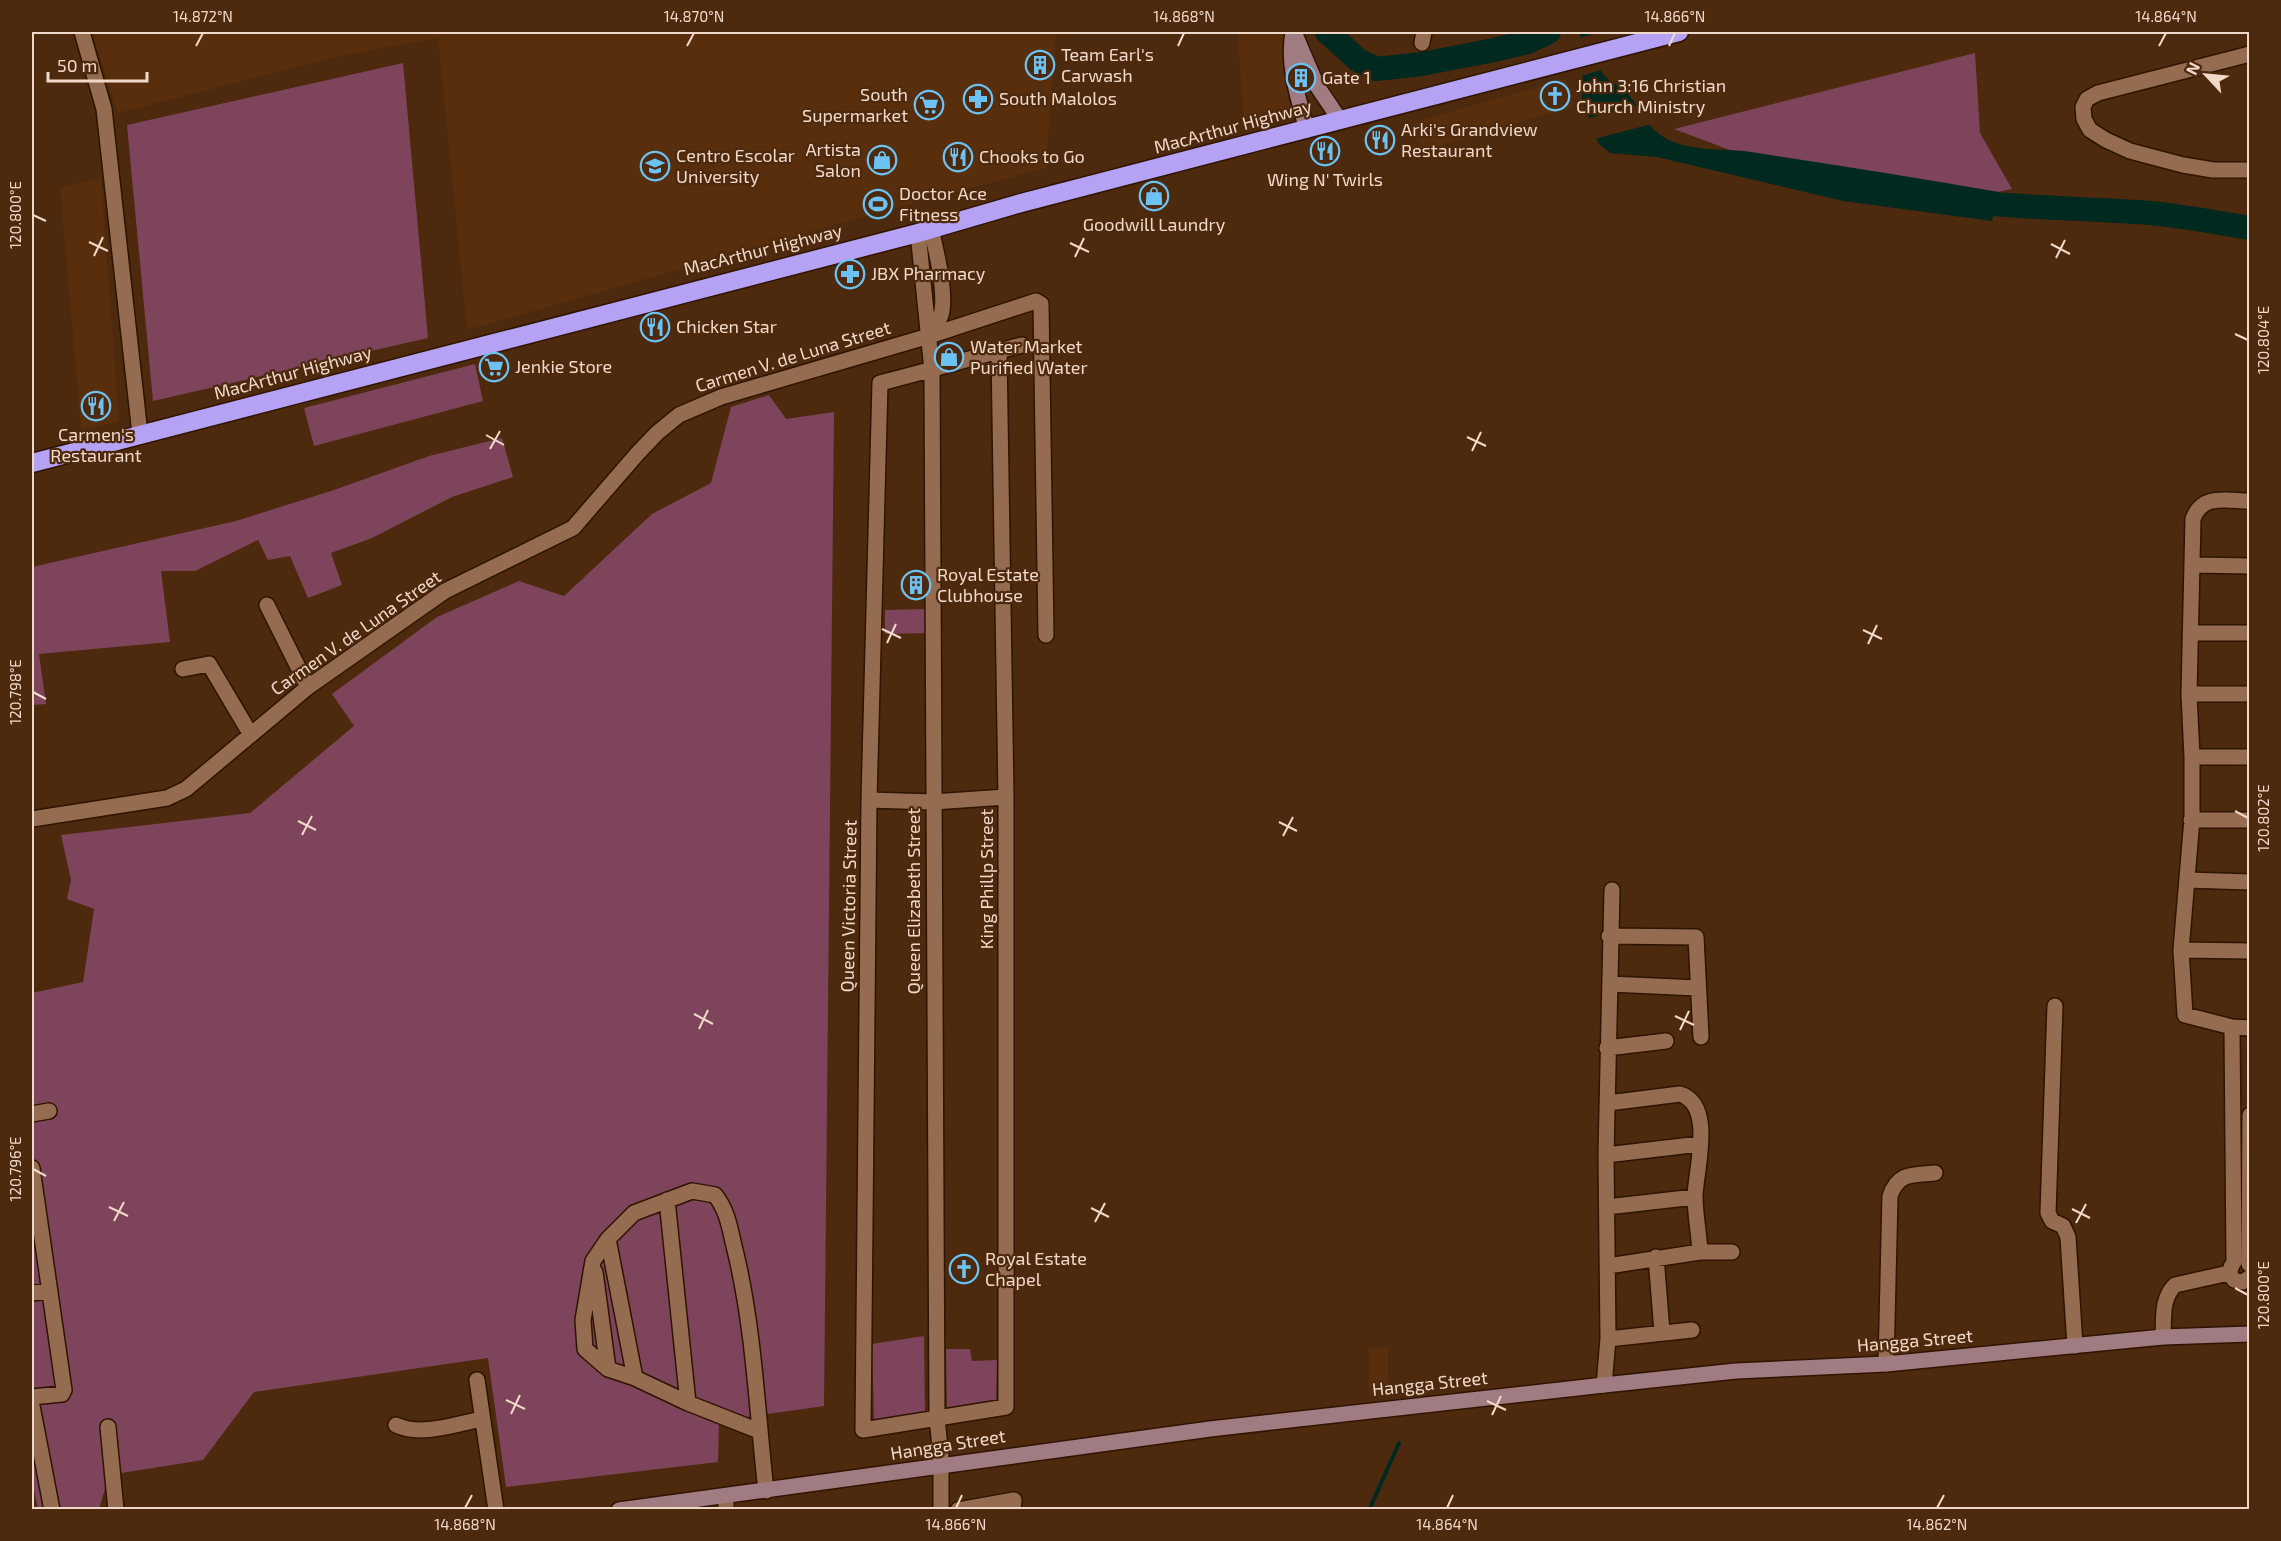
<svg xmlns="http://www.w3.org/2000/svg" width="2281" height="1541" viewBox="0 0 2281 1541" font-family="'Exo 2',sans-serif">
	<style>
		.built { fill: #582e0c }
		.green { fill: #7d445b }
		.water { fill: #002920 }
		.pier { fill: #4d290e }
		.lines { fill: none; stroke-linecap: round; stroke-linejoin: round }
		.stream { stroke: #002920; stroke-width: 4 }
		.river { stroke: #002920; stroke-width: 24 }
		.street-casing { stroke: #2e1401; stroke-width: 18 }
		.secondary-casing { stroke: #2e1401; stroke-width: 18 }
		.highway-casing { stroke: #2e1401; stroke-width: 21 }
		.street { stroke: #966c51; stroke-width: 15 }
		.secondary { stroke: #a07c82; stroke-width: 15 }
		.highway { stroke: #b6a2f4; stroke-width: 18 }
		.ticks { fill: none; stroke: #f1d9ca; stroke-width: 2 }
		.labels { text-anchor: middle; stroke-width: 4.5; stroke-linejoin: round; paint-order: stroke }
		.poi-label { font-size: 18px; fill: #f1d9ca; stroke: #4d290e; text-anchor: start }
		.street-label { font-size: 18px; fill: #f1d9ca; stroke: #4d290e }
		.neatline { fill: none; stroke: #f1d9ca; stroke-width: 2 }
		.ticks-label { font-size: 15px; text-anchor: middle; fill: #f1d9ca }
	</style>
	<rect width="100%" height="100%" fill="#4d290e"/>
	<path class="built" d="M 92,32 L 1056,32 L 1046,168 L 859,218 L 467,330 L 438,38 L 345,55 L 118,113 Z
		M 1237,32 L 1286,32 L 1290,119 L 1245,132 Z
		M 1566,79 L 1574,107 L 1422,151 L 1414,122 Z
		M 101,178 L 119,421 L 81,430 L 60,187 Z
		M 1388,1346 L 1388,1395 L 1369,1396 L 1369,1349 Z"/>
	<path class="green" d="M 1975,53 L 1980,133 L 2012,189 L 1998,192 L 1730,150 L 1674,129 Z
		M 403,63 L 428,338 L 153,401 L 127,125 Z
		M 475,364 L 483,401 L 314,446 L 304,408 Z
		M 769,395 L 786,419 L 834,412 L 824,1406 L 719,1421 L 718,1462 L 506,1487 L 488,1358 L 254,1392 L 203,1460 L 109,1475 L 99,1509 L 38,1509 L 32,1480 L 32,993 L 83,982 L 94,909 L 67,899 L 71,880 L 61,835 L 250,813 L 354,726 L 332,694 L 437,617 L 519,581 L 564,596 L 652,514 L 711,483 L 731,407 Z
		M 502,438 L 513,477 L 452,497 L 372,538 L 331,553 L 342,585 L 308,598 L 290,556 L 268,560 L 258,540 L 195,571 L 161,571 L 170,642 L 39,654 L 46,704 L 32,705 L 32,567 L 236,521 L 334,490 L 429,456 Z
		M 930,609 L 931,633 L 885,634 L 885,610 Z
		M 924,1336 L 925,1417 L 874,1422 L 872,1344 Z
		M 946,1349 L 970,1349 L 972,1361 L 997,1360 L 996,1405 L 947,1412 Z"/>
	<path class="water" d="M 1579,32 L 1593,32 C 1596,44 1595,65 1604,75 C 1608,81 1617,84 1622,88 C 1642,106 1644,129 1671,141 C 1697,152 1724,148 1751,152 C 1834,165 1916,177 1998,192 L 1992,221 L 1843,201 L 1657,157 L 1610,153 L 1598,143 L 1582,99 L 1583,45 Z"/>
	<path class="pier" d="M 1596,33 L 1604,69 L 1578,77 L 1579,38 Z
		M 1638,105 L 1652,124 L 1594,139 L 1586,119 Z"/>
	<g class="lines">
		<path class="stream" d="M 1369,1510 L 1399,1443"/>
		<path class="river" d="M 1327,32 L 1358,60 L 1376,69 L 1422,64 L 1494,50 L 1528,42 L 1549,32
			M 1963,201 C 2021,208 2078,208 2136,212 C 2174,214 2212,222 2250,228"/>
		<g class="street-casing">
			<path id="street" d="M 82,32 L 104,109 L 140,434
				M 1422,43 L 1424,32
				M 2250,54 L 2098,93 L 2087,99 L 2083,107 L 2084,119 L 2090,130 L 2106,140 L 2130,151 L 2183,165 L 2213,170 L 2250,170
				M 918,233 L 932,370 L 937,1419 L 941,1456 L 941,1510
				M 929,336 C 933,329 939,322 941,315 C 947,295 936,249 931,229
				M 999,351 L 1006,797 L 1006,1407 L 863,1430 L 869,800 L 880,383 C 928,371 974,357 1022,345
				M 2250,501 C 2227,501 2202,493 2193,519 L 2189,694 L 2192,757 L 2192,819 L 2181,950 L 2185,1015 L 2232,1027 L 2250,1028
				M 2193,565 L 2250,566
				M 267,605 L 308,687
				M 2190,633 L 2250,633
				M 183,669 L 209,664 L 251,735
				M 2189,694 L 2250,694
				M 2192,757 L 2250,757
				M 869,800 L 933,802 L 1006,797
				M 32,819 L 167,798 L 186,789 L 308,687 L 445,591 L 573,528 L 637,454 L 657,433 L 679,415 L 721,397 L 929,336 L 1036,301 L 1041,304 L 1046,635
				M 2191,820 L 2250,820
				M 2187,880 L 2250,882
				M 1609,936 L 1696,937 L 1701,1037
				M 2181,950 L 2250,951
				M 1610,984 L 1698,988
				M 2055,1006 L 2048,1213 L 2052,1221 L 2063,1226 L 2068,1237 L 2075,1346
				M 2232,1027 L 2234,1262
				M 1607,1048 L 1666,1041
				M 1608,1103 L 1680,1094 C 1715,1105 1696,1168 1695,1196 C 1695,1214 1699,1233 1700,1252
				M 32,1114 L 49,1111
				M 1606,1155 L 1700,1144
				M 32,1168 L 64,1390 L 62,1394 L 32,1397
				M 667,1200 L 688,1403
				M 1607,1207 L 1695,1197
				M 608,1239 L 635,1378
				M 1656,1257 L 1662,1332
				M 2249,1264 L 2250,1115
				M 2232,1265 L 2229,1273 L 2234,1280 L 2243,1282 L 2250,1277
				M 1608,1266 L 1700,1252 L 1732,1252
				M 595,1272 L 608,1369
				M 32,1293 L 50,1291
				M 2163,1337 C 2164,1318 2161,1299 2175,1285 L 2229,1273
				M 1608,1339 L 1692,1330
				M 1886,1364 L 1890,1196 C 1898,1172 1913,1175 1935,1173
				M 477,1380 L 496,1510
				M 1604,1385 L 1608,1339 L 1606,1155 L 1612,890
				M 32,1406 L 52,1510
				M 396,1425 C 421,1437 456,1424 482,1419
				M 108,1427 L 116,1510
				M 759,1431 L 688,1403 L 635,1378 L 608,1369 L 585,1349 L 583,1320 L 593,1261 L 608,1239 L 634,1213 L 692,1191 L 715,1195 C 728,1211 730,1230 735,1250 C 754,1328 757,1411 766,1491
				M 726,1496 L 726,1510
				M 958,1510 L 1014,1500 L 1013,1510"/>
		</g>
		<g class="secondary-casing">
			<path id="secondary" d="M 1293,32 C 1287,66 1298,97 1307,130
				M 1294,32 L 1317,86 L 1340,120
				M 619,1510 L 1210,1429 L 1604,1385 L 1736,1371 L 1886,1364 L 2163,1337 L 2250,1334"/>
		</g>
		<g class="highway-casing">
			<path id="highway" d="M 32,463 L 918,233 L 1021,203 L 1679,32"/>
		</g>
		<use href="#street" class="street"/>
		<use href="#secondary" class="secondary"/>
		<use href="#highway" class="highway"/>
	</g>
	<path class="ticks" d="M 196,46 L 203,33M 687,46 L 694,33M 1178,46 L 1184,33M 1669,46 L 1675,33M 2159,46 L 2166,33M 33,215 L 46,221M 89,242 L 108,251M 1070,243 L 1089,252M 2051,244 L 2070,254M 94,256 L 103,237M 1075,257 L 1084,238M 2056,258 L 2065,240M 2235,334 L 2248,340M 486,435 L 504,445M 1467,437 L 1486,446M 490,449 L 500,431M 1472,451 L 1481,432M 882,629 L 901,638M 1863,630 L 1882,639M 887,643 L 896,624M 1868,644 L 1877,625M 33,692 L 46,699M 2235,811 L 2248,818M 298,821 L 316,830M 1279,822 L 1297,831M 302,835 L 312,816M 1283,836 L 1293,817M 694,1014 L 713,1024M 1675,1016 L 1694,1025M 699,1029 L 708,1010M 1680,1030 L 1689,1011M 33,1169 L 46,1176M 109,1207 L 128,1216M 1091,1208 L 1109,1217M 2072,1209 L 2090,1218M 114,1221 L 124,1202M 1095,1222 L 1105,1203M 2076,1223 L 2086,1204M 2235,1288 L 2248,1295M 506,1400 L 525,1409M 1487,1401 L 1506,1410M 511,1414 L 520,1395M 1492,1415 L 1501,1396M 465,1508 L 472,1495M 956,1508 L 962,1495M 1447,1508 L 1453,1495M 1937,1508 L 1944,1495"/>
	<defs>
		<g id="building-ring" transform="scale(1.5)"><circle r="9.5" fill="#4d290e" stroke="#6cc2f3" stroke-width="1.5"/><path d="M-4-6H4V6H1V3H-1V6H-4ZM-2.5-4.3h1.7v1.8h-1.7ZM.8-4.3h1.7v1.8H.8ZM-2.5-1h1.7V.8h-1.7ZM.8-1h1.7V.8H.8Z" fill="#6cc2f3"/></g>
		<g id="church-ring" transform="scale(1.5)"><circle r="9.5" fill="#4d290e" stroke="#6cc2f3" stroke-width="1.5"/><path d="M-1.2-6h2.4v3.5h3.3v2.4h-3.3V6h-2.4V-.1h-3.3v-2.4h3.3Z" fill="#6cc2f3"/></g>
		<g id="pharmacy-ring" transform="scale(1.5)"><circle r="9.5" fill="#4d290e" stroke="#6cc2f3" stroke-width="1.5"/><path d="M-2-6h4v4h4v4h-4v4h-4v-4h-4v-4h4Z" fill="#6cc2f3"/></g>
		<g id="supermarket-ring" transform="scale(1.5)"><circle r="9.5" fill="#4d290e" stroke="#6cc2f3" stroke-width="1.5"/><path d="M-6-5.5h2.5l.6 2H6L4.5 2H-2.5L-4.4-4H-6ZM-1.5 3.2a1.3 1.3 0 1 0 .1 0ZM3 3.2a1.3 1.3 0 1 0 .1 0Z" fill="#6cc2f3"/></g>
		<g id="restaurant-ring" transform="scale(1.5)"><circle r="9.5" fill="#4d290e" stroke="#6cc2f3" stroke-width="1.5"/><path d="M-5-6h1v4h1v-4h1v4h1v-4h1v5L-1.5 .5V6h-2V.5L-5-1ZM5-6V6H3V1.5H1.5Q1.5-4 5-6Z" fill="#6cc2f3"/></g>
		<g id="shop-ring" transform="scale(1.5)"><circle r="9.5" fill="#4d290e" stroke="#6cc2f3" stroke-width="1.5"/><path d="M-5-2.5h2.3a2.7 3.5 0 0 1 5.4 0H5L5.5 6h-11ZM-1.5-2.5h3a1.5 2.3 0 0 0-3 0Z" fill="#6cc2f3"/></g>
		<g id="university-ring" transform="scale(1.5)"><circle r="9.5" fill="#4d290e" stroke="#6cc2f3" stroke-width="1.5"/><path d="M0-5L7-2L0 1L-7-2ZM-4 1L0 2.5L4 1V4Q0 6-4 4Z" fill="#6cc2f3"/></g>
		<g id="stadium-ring" transform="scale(1.5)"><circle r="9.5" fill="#4d290e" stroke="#6cc2f3" stroke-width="1.5"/><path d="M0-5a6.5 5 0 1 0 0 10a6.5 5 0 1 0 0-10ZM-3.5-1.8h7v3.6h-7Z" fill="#6cc2f3"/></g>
	</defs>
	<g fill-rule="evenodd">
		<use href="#building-ring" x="1040" y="65"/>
		<use href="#building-ring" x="1301" y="78"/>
		<use href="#church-ring" x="1555" y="96"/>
		<use href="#pharmacy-ring" x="978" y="99"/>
		<use href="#supermarket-ring" x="929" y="105"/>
		<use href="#restaurant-ring" x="1380" y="140"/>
		<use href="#restaurant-ring" x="1325" y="151"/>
		<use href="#restaurant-ring" x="958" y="157"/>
		<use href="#shop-ring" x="882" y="160"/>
		<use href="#university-ring" x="655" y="166"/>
		<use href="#shop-ring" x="1154" y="196"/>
		<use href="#stadium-ring" x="878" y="204"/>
		<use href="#pharmacy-ring" x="850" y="274"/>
		<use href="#restaurant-ring" x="655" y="327"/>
		<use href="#shop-ring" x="949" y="357"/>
		<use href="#supermarket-ring" x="494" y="367"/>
		<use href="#restaurant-ring" x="96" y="406"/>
		<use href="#building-ring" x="916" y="585"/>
		<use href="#church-ring" x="964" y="1269"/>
	</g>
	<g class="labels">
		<g class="poi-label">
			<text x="1061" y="61">Team Earl's<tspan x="1061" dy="21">Carwash</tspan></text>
			<text x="1322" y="84">Gate 1</text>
			<text x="1576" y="92">John 3:16 Christian<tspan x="1576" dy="21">Church Ministry</tspan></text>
			<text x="908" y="101" text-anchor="end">South<tspan x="908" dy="21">Supermarket</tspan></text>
			<text x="999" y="105">South Malolos</text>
			<text x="1401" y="136">Arki's Grandview<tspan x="1401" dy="21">Restaurant</tspan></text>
			<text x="861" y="156" text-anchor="end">Artista<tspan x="861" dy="21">Salon</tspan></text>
			<text x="676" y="162">Centro Escolar<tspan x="676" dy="21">University</tspan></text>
			<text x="979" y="163">Chooks to Go</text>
			<text x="1325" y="186" text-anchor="middle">Wing N' Twirls</text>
			<text x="899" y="200">Doctor Ace<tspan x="899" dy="21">Fitness</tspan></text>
			<text x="1154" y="231" text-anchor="middle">Goodwill Laundry</text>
			<text x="871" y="280">JBX Pharmacy</text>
			<text x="676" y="333">Chicken Star</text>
			<text x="970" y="353">Water Market<tspan x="970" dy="21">Purified Water</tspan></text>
			<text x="515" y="373">Jenkie Store</text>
			<text x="96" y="441" text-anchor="middle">Carmen's<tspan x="96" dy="21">Restaurant</tspan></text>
			<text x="937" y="581">Royal Estate<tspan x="937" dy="21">Clubhouse</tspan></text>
			<text x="985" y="1265">Royal Estate<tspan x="985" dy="21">Chapel</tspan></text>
		</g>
		<g class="street-label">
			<text transform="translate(1233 127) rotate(-15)" y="6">MacArthur Highway</text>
			<text transform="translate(763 250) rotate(-14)" y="6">MacArthur Highway</text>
			<text transform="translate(793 357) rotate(-17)" y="6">Carmen V. de Luna Street</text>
			<text transform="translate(293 373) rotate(-15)" y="6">MacArthur Highway</text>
			<text transform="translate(356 633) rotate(-35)" y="6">Carmen V. de Luna Street</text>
			<text transform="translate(987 879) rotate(-90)" y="6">King Phillp Street</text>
			<text transform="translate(914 901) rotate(-90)" y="6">Queen Elizabeth Street</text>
			<text transform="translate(849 906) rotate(-89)" y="6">Queen Victoria Street</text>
			<text transform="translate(1915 1341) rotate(-5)" y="6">Hangga Street</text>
			<text transform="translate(1430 1384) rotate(-6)" y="6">Hangga Street</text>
			<text transform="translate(948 1445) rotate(-9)" y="6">Hangga Street</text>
		</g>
	</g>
	<rect width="2281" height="1541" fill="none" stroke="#4d290e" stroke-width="66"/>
	<g transform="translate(2206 75) rotate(296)" stroke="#4d290e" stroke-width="4.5" paint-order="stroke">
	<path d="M0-4.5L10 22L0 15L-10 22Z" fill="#f1d9ca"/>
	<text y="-9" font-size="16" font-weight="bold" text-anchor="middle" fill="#f1d9ca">N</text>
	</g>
	<path d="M48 72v9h99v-9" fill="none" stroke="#f1d9ca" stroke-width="3"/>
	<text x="57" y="72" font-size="18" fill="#f1d9ca" stroke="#4d290e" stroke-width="4.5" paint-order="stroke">50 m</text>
	<rect x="33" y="33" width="2215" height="1475" class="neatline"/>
	<g class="ticks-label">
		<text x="203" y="22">14.872°N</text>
		<text x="694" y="22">14.870°N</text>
		<text x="1184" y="22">14.868°N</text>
		<text x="1675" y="22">14.866°N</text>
		<text x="2166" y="22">14.864°N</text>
		<text transform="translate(16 215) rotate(-90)" y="5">120.800°E</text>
		<text transform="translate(2264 340) rotate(-90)" y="5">120.804°E</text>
		<text transform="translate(16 692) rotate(-90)" y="5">120.798°E</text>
		<text transform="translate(2264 818) rotate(-90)" y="5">120.802°E</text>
		<text transform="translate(16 1169) rotate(-90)" y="5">120.796°E</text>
		<text transform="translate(2264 1295) rotate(-90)" y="5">120.800°E</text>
		<text x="465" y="1530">14.868°N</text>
		<text x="956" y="1530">14.866°N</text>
		<text x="1447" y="1530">14.864°N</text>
		<text x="1937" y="1530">14.862°N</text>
	</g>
</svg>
